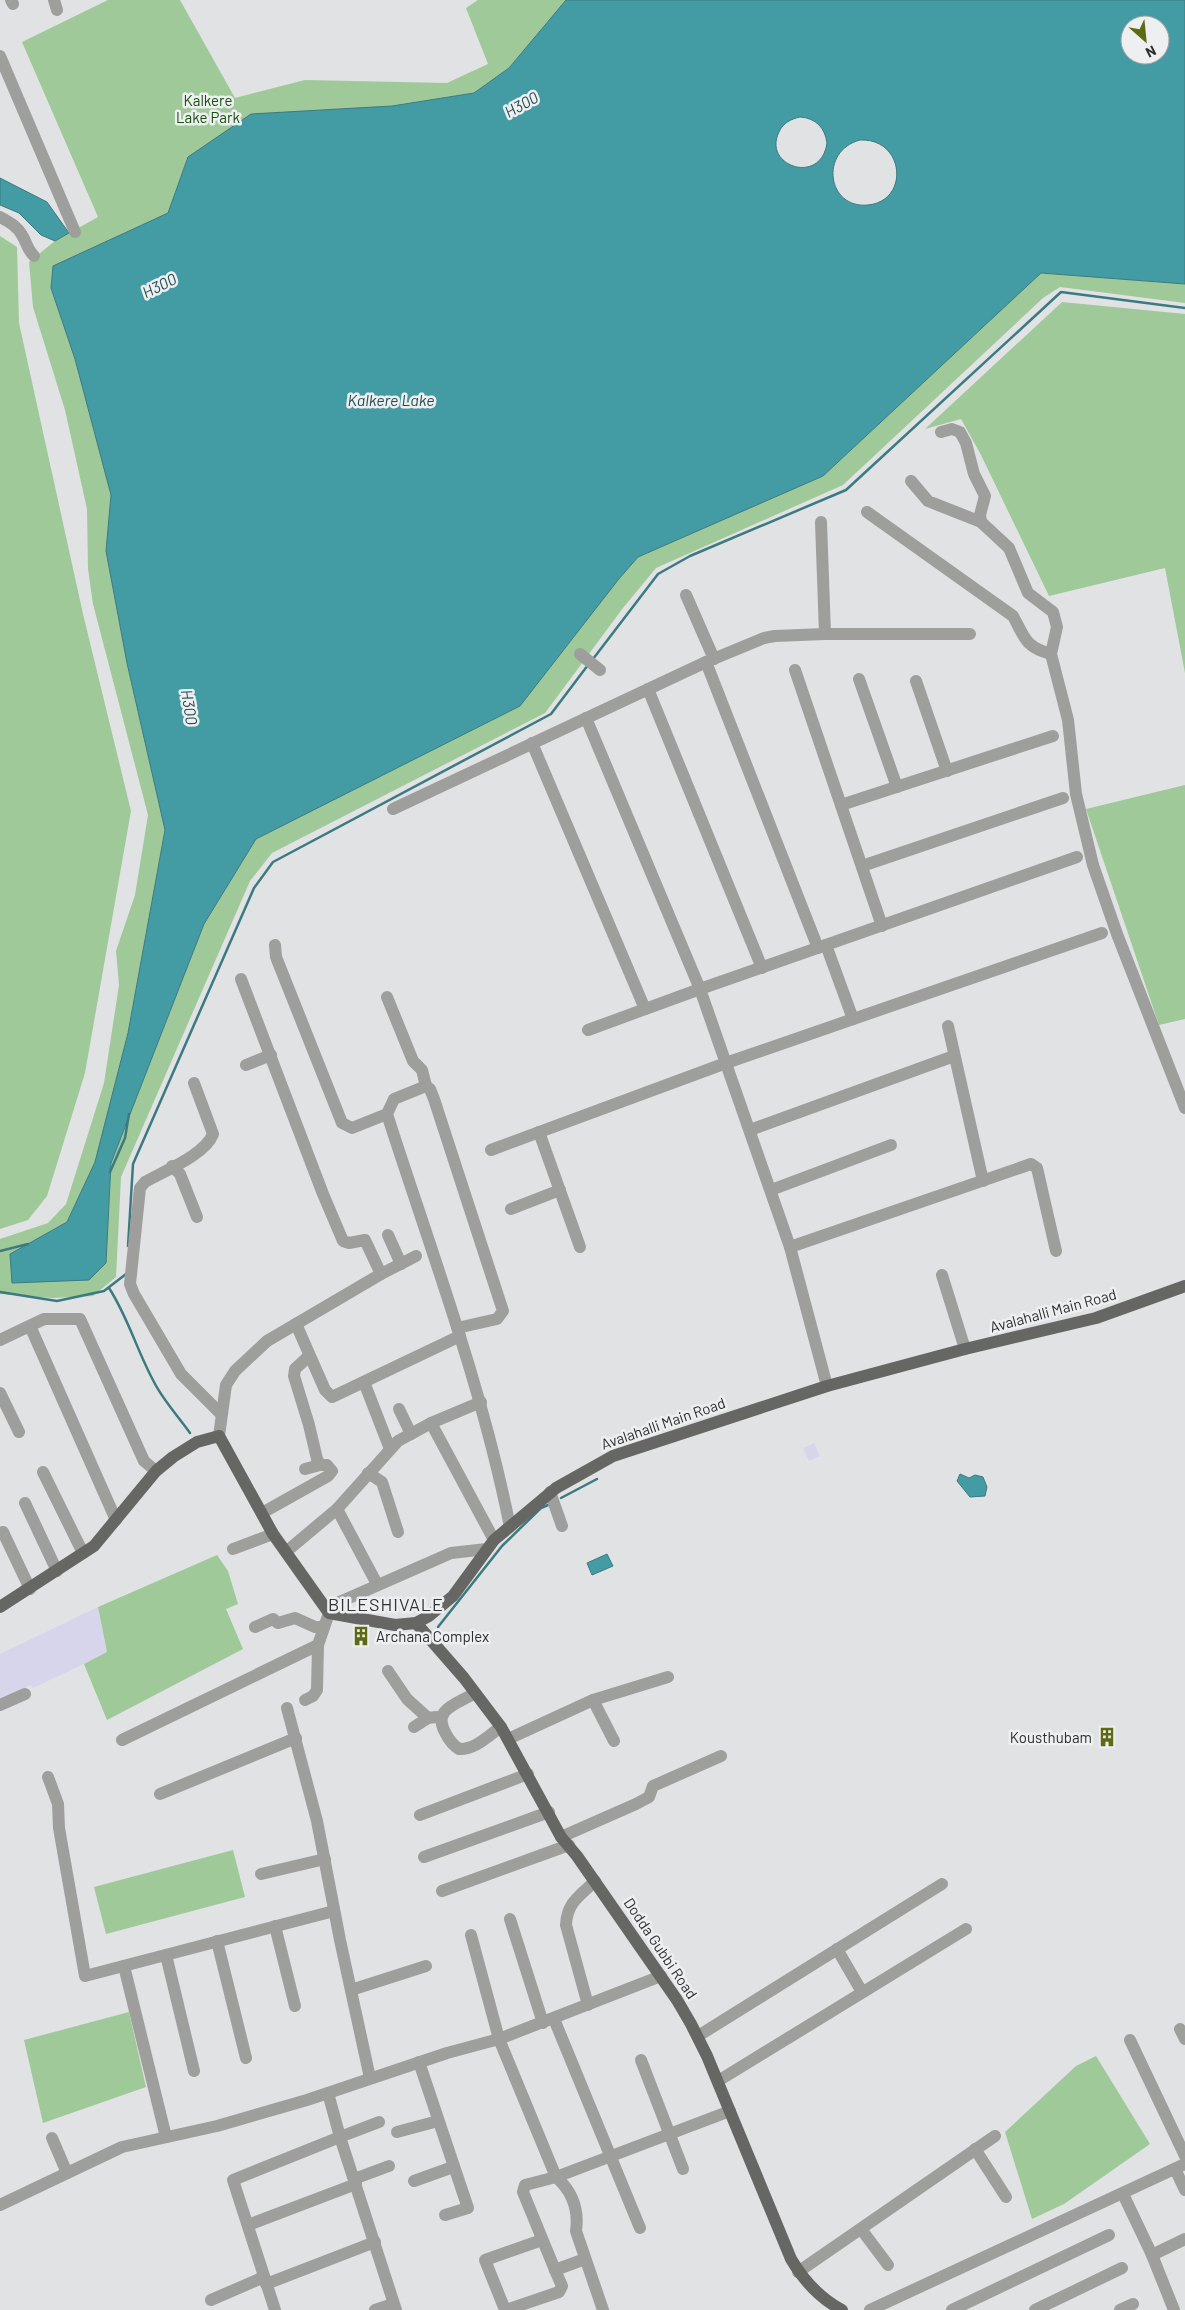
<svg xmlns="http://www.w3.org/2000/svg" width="1185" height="2310" font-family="Barlow,sans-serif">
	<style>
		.industrial { fill: #d7d5eb }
		.green { fill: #9fc999 }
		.water { fill: #439ba4; stroke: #3c7a81; fill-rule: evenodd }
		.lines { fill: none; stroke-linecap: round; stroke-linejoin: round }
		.stream { stroke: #3c7a81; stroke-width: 2.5 }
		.minor { stroke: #9e9e9d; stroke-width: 12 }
		.major { stroke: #666664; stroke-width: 12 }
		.labels { text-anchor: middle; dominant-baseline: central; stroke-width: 5; stroke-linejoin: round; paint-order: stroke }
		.park-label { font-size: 15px; fill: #15510d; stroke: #eeeff1 }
		.street-label { font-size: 15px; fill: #2d2e2f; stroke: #eeeff1 }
		.poi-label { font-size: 15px; fill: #2d2e2f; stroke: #eeeff1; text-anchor: start }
		.water-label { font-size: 16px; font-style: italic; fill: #244c50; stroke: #eeeff1 }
		.quarter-label { font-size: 18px; letter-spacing: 1px; fill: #333436; stroke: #eeeff1 }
	</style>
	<rect width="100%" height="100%" fill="#e1e2e4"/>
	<g class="industrial">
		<polygon points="814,1443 820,1456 809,1461 803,1448"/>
		<polygon points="98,1607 107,1653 33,1688 31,1685 0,1699 0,1654"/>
	</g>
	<g class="green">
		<polygon points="108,0 180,0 235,98 305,80 447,83 488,64 466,8 478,0 566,0 509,68 474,93 392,106 188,157 169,213 53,266 51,288 75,359 111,495 106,551 127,663 165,830 128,1033 96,1162 67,1222 10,1254 12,1283 106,1263 111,1163 204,924 256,839 520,706 618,580 638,557 823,476 1041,273 1185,284 1185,303 1060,287 1043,298 843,485 656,568 623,608 545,713 272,853 250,881 121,1177 116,1277 93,1296 53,1298 0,1294 0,1239 48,1223 66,1204 104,1083 119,985 116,951 135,895 148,815 93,604 88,569 87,509 65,410 33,307 29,262 55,241 98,217 22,42"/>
		<polygon points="0,236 17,247 19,323 83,614 131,811 85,1073 47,1196 28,1220 0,1229"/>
		<polygon points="1062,302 1185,314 1185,673 1165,568 1049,596 980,453 961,419 925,429"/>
		<polygon points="1185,785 1185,1019 1159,1025 1086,809"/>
		<polygon points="217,1555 228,1571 238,1604 226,1609 243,1649 107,1720 84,1664 107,1652 98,1607"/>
		<polygon points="233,1850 245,1897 106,1934 94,1887"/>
		<polygon points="129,2012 146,2087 43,2123 24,2040"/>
		<polygon points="1096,2056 1150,2144 1064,2204 1032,2219 1005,2132 1076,2066"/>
	</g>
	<g class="water">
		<path d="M566,0h619v284l-144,-11 -218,203 -185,81 -20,23 -98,126 -264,133 -52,85 -93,239 -5,100 -17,17 -77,3 -2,-29 57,-32 28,-60 33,-129 37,-203 -38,-167 -21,-112 5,-56 -36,-136 -24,-71 2,-22 115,-53 20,-56 63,-43 141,-8 82,-13 35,-25zM1130,25h30v30h-30zM800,117c16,1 25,11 27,26 -6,43 -65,23 -48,-11 4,-9 12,-13 21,-15zM860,140c45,-2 50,61 8,65 -41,4 -49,-54 -8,-65z"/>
		<polygon points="0,178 47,202 69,233 55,241 41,235 19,213 0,205"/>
		<polygon points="960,1474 969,1478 975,1475 983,1477 987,1487 985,1496 970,1497 957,1481"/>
		<polygon points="607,1554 613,1566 592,1575 587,1563"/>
	</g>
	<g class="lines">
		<g class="stream">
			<polyline points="593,659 658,574 690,556 846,490 1061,292 1185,308"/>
			<polyline points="110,1172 125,1138 129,1114"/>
			<polyline points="128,1246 133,1164 254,888 273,862 551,714 588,665"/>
			<polyline points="0,1251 28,1244"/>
			<path d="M109,1288c19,29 28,63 45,94 9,18 24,34 36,51"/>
			<polyline points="0,1292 57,1301 104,1291 126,1274"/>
			<polyline points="561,1498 597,1479"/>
			<polyline points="438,1627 502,1546 541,1508 548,1505"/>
		</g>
		<g class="minor">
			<polyline points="11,0 13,4"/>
			<polyline points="54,0 57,10"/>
			<polyline points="0,56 75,232"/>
			<path d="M0,217c9,5 17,9 22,18 5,8 5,14 12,21"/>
			<polyline points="941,432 952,429 960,432 966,443 974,474 985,496 980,515 981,522"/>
			<polyline points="911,481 928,501 981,522 1009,548 1028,593 1053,612 1057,627 1051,654 1068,720 1076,794 1093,865 1117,934 1185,1108"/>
			<path d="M867,512l146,104c12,22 12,31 38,38"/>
			<polyline points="821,522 825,634"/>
			<polyline points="686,595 714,659"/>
			<polyline points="580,654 600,670"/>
			<polyline points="706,662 818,948"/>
			<polyline points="795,670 882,926"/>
			<polyline points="859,679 897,787"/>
			<polyline points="916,681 947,771"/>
			<polyline points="648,689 762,968"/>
			<polyline points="586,718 700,989 588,1030"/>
			<polyline points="532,743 645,1009"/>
			<polyline points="841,805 1053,736"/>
			<polyline points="393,809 706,662 764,638 775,636 825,634 970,634"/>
			<polyline points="862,866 1063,798"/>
			<polyline points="275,945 276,957 342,1123 352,1128 387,1114"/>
			<polyline points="826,945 853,1019"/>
			<polyline points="241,979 323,1194 343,1241 349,1243 365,1240 381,1274"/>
			<polyline points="387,997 413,1061 422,1070 426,1086"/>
			<polyline points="948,1026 983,1181"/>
			<polyline points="246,1065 271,1055"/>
			<path d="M194,1083l19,51c-8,21 -49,37 -68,48l-5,6 -10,96 4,10 47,80 40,40"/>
			<polyline points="750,1130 954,1056"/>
			<polyline points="539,1132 580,1247"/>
			<polyline points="491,1150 726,1063 1102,933"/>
			<polyline points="172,1166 180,1174 197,1217"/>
			<polyline points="771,1190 891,1145"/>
			<polyline points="511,1209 560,1190"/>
			<polyline points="388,1235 401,1264"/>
			<polyline points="790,1247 1031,1164 1037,1168 1056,1251"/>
			<polyline points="942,1275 965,1349"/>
			<polyline points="296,1324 325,1390 332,1397 460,1336"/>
			<polyline points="30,1326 116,1520"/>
			<path d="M457,1328l40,-9 6,-8 -69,-212 -4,-10 -4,-3 -32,13 -7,15c44,137 95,272 123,413"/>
			<polyline points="0,1340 44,1319 80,1319 144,1461 156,1471"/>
			<polyline points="364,1382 390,1449"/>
			<polyline points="827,1386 790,1247 700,989 1077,857"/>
			<polyline points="0,1393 19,1432"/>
			<polyline points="399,1409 411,1434"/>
			<polyline points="431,1423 494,1540"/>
			<polyline points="219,1436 226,1385 235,1371 267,1341 381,1274 416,1256"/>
			<polyline points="305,1469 320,1465"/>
			<polyline points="43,1472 83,1553"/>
			<polyline points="368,1473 382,1482 398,1532"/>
			<polyline points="550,1492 562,1526"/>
			<polyline points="25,1503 57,1571"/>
			<polyline points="337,1509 377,1584"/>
			<polyline points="262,1513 328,1476 332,1471 327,1465 320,1465 317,1459 309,1425 294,1376 295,1369 309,1356"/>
			<polyline points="3,1532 30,1589"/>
			<polyline points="233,1549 273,1534"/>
			<polyline points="287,1551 337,1509 398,1441 431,1423 481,1402"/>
			<polyline points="326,1608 451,1553 487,1549"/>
			<polyline points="255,1627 273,1619 278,1623 295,1618 315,1627 324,1627"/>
			<polyline points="388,1671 407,1699 428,1718"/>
			<path d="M475,1693c-18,11 -44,16 -29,41 3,6 7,11 13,15 16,1 29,-13 42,-22"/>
			<polyline points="305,1700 313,1696 317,1690 318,1645"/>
			<polyline points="593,1700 614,1741"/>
			<polyline points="0,1705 25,1694"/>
			<polyline points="287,1708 317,1821 340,1940 370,2078"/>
			<polyline points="414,1727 428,1718 436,1717"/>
			<polyline points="508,1739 593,1700 668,1677"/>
			<polyline points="122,1740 318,1645 329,1613"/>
			<polyline points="48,1777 58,1804 59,1828 85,1976 334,1911"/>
			<polyline points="160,1794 296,1738"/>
			<polyline points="420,1815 528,1774"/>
			<polyline points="561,1837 636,1804 649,1797 653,1786 721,1756"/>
			<polyline points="424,1857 549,1812"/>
			<polyline points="261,1874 325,1859"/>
			<polyline points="442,1891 569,1845"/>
			<polyline points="510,1919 543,2023"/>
			<polyline points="275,1926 295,2006"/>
			<path d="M471,1935l28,104 57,138c16,14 23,32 20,54l27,79"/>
			<polyline points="217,1941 246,2058"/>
			<polyline points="837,1949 862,1992"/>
			<polyline points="166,1955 194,2071"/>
			<polyline points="124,1966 166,2137"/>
			<polyline points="351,1990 426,1966"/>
			<path d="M588,2005l-22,-80c1,-23 14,-29 29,-44"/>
			<polyline points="554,2019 640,2228"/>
			<polyline points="1180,2029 1185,2039"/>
			<polyline points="698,2036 942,1884"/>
			<polyline points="1130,2040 1185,2156"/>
			<polyline points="641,2060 683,2169"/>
			<polyline points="419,2062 468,2208 445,2215"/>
			<polyline points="718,2081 966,1929"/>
			<polyline points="379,2122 340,2137 396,2310"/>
			<polyline points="397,2132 438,2121"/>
			<polyline points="52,2138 67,2173"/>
			<polyline points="975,2149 1006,2197"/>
			<polyline points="1175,2169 1185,2190"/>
			<polyline points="354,2179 389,2166"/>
			<polyline points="414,2181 453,2167"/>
			<polyline points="1123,2194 1152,2255 1174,2310"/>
			<polyline points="0,2205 122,2147 217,2126 307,2100 447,2053 499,2039 661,1976"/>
			<polyline points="248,2225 356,2184"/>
			<polyline points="861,2229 888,2265"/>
			<polyline points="1152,2255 1185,2239"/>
			<polyline points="555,2270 523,2192 525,2185 556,2177 730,2111"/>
			<polyline points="798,2272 995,2136"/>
			<polyline points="266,2284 375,2242"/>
			<polyline points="211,2300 264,2277"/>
			<polyline points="275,2310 233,2180 340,2137 328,2093"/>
			<polyline points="375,2310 393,2304"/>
			<polyline points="505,2310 485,2260 542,2240"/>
			<polyline points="506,2310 559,2292 562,2286 555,2270 585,2259"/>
			<polyline points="870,2310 1185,2164"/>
			<polyline points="952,2310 1109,2235"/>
			<polyline points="1035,2310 1122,2268"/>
			<polyline points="1120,2310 1133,2304"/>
		</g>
		<g class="major">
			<polyline points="0,1607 94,1546 156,1471 173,1457 197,1442 219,1436 273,1534 329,1613 395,1625 416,1623 429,1616 453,1596 494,1540 556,1488 613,1456 827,1386 965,1349 1096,1318 1185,1286"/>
			<path d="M416,1623l48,55 37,49 60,110 16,19 100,144 14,24 16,32 84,203c13,22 28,39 51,51"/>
		</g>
	</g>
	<defs>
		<symbol id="building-bare" viewBox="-9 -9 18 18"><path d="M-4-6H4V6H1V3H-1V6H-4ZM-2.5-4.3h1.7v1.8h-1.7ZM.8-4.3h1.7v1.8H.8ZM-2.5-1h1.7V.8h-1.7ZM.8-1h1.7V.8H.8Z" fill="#5f6b13" stroke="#eeeff1" stroke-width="2.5" paint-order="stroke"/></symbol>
	</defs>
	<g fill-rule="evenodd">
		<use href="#building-bare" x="347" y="1622" width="28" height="28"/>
		<use href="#building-bare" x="1093" y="1723" width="28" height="28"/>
	</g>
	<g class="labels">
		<g class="park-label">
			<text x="208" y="100">Kalkere<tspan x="208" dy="17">Lake Park</tspan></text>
		</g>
		<g class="street-label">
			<text transform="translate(1053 1310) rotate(-15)">Avalahalli Main Road</text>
			<text transform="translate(663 1423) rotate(-19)">Avalahalli Main Road</text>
			<text transform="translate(661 1948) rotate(56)">Dodda Gubbi Road</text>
		</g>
		<g class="poi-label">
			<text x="376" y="1636">Archana Complex</text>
			<text x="1092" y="1737" text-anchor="end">Kousthubam</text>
		</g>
		<g class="water-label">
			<text transform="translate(521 104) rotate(-29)">H300</text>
			<text transform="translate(159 285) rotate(-26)">H300</text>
			<text x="391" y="399">Kalkere Lake</text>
			<text transform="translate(190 707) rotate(81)">H300</text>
		</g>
		<g class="quarter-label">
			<text x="386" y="1604">BILESHIVALE</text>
		</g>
	</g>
	<g transform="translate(1145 40) rotate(153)"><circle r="24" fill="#eeeff1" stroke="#a1a2a3"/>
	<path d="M0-4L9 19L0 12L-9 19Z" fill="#5f6b13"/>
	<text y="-8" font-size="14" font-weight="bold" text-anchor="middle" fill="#2d2e2f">N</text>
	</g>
</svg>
